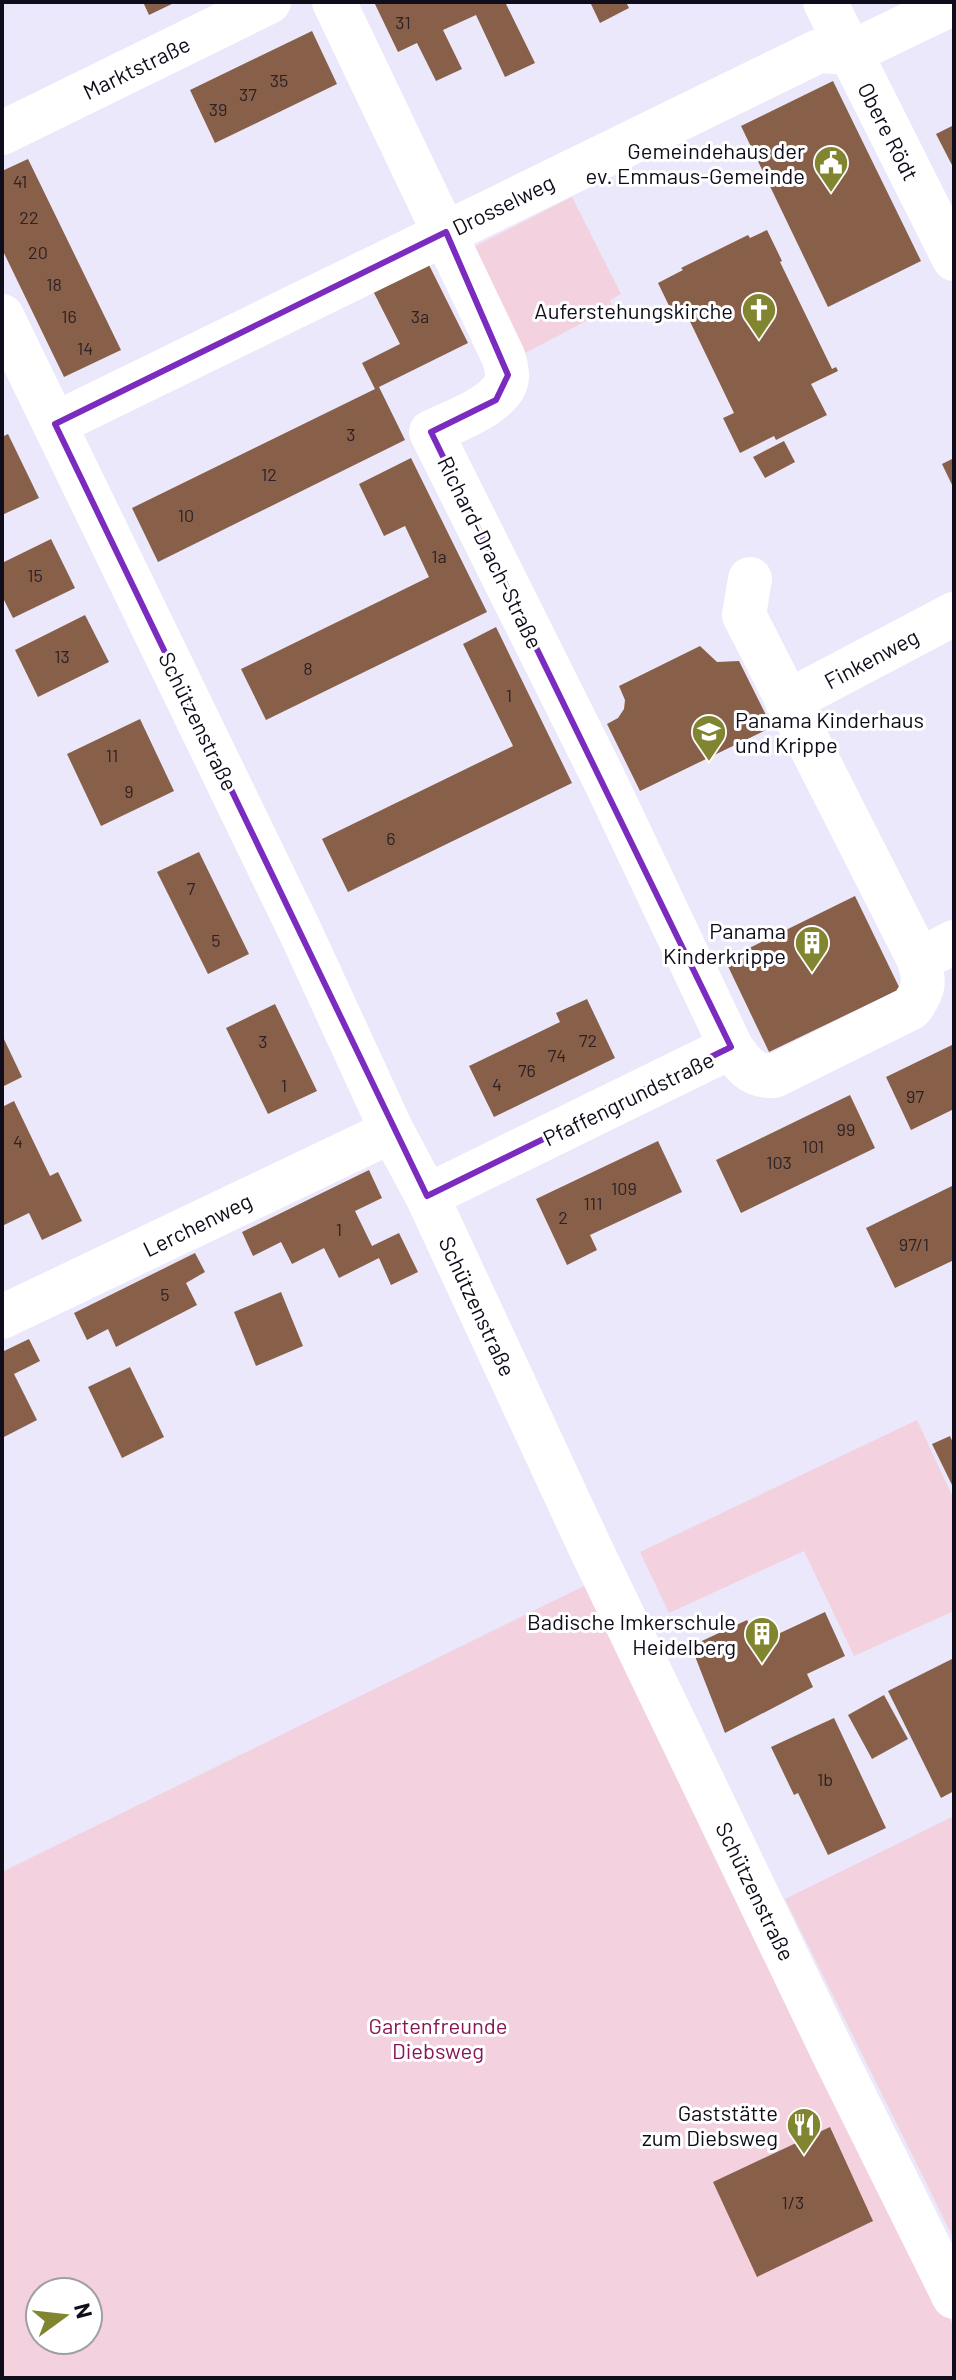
<svg xmlns="http://www.w3.org/2000/svg" width="956" height="2380" font-family="Barlow,sans-serif">
	<style>
		.green { fill: #f4d1df; fill-rule: evenodd }
		.building { fill: #886049 }
		.lines { fill: none; stroke-linecap: round; stroke-linejoin: round }
		.minor { stroke: #fff; stroke-width: 44 }
		.marked { fill: none; stroke: #7b2cbf; stroke-width: 6; stroke-linejoin: round }
		.labels { text-anchor: middle; dominant-baseline: central; stroke-width: 6; stroke-linejoin: round; paint-order: stroke }
		.number-label { font-size: 18px; fill: #2d2126 }
		.street-label { font-size: 22px; fill: #0f0c1b; stroke: #fff }
		.poi-label { font-size: 22px; fill: #0f0c1b; stroke: #fff; text-anchor: end }
		.park-label { font-size: 22px; fill: #871757; stroke: #fff }
	</style>
	<rect width="100%" height="100%" fill="#eae8fa"/>
	<g class="green">
		<polygon points="572,197 621,294 610,300 613,307 525,353 472,248"/>
		<polygon points="917,1420 954,1500 954,1611 854,1656 804,1551 669,1613 640,1552"/>
		<path d="M590,1583l364,745v50h-952v-506zM40,2292h48v48h-48z"/>
		<polygon points="954,1816 954,2239 785,1899"/>
	</g>
	<g class="building">
		<polygon points="143,2 176,2 149,15"/>
		<polygon points="374,2 505,2 535,63 505,77 476,15 443,30 462,69 436,81 417,43 398,52"/>
		<polygon points="590,2 626,2 629,8 600,23"/>
		<polygon points="312,31 337,84 215,143 190,90"/>
		<polygon points="833,81 921,261 828,307 741,126"/>
		<polygon points="954,125 954,169 936,134"/>
		<polygon points="28,159 121,350 64,377 2,249 2,171"/>
		<polygon points="767,230 782,261 780,262 832,369 836,367 838,371 811,384 827,415 776,440 774,436 740,453 723,418 734,413 684,309 673,314 658,283 683,270 681,268 748,235 750,238"/>
		<polygon points="427,261 468,343 379,387 405,440 158,562 132,508 375,389 362,363 400,344 372,289"/>
		<polygon points="8,434 39,498 2,515 2,437"/>
		<polygon points="784,441 795,462 765,478 753,457"/>
		<polygon points="411,458 487,612 266,720 241,669 429,577 405,526 384,536 359,484"/>
		<polygon points="954,458 954,489 942,464"/>
		<polygon points="51,539 75,588 13,618 2,596 2,563"/>
		<polygon points="85,615 109,662 38,697 15,650"/>
		<polygon points="496,627 572,783 348,892 322,839 513,746 463,644"/>
		<polygon points="700,646 717,662 739,661 772,727 640,791 607,724 618,718 624,709 625,700 619,686"/>
		<polygon points="140,719 174,791 101,826 67,754"/>
		<polygon points="199,852 249,954 208,974 157,872"/>
		<polygon points="855,896 900,989 769,1052 725,960"/>
		<polygon points="587,999 615,1058 494,1117 469,1066 560,1022 556,1013"/>
		<polygon points="275,1004 317,1091 268,1114 226,1028"/>
		<polygon points="2,1035 22,1077 2,1087"/>
		<polygon points="954,1044 954,1109 911,1130 886,1077"/>
		<polygon points="850,1095 875,1148 741,1213 716,1160"/>
		<polygon points="14,1101 50,1176 58,1172 82,1221 42,1240 29,1213 2,1226 2,1107"/>
		<polygon points="658,1141 682,1192 590,1235 597,1250 567,1265 536,1199"/>
		<polygon points="369,1170 382,1198 355,1211 372,1246 399,1233 418,1272 391,1285 379,1258 339,1278 324,1248 292,1264 281,1242 253,1256 242,1232"/>
		<polygon points="954,1185 954,1260 895,1288 866,1228"/>
		<polygon points="195,1253 205,1272 186,1283 197,1305 116,1347 108,1329 87,1340 74,1313"/>
		<polygon points="281,1292 303,1346 256,1366 234,1312"/>
		<polygon points="29,1339 40,1361 14,1374 37,1420 2,1438 2,1352"/>
		<polygon points="130,1367 164,1437 122,1458 88,1387"/>
		<polygon points="950,1436 954,1445 954,1489 932,1444"/>
		<polygon points="825,1612 845,1656 807,1674 813,1687 725,1733 691,1646 747,1620 759,1643"/>
		<polygon points="954,1658 954,1791 941,1798 888,1691"/>
		<polygon points="884,1695 908,1739 872,1759 848,1715"/>
		<polygon points="834,1718 886,1828 828,1855 798,1793 794,1795 771,1747"/>
		<polygon points="830,2127 873,2221 757,2277 713,2182"/>
	</g>
	<g class="lines">
		<g class="minor">
			<path d="M334,2l169,354c2,6 4,13 4,19 1,28 -54,46 -76,57l174,349 126,266"/>
			<polyline points="825,2 954,259"/>
			<polyline points="2,133 269,2"/>
			<polyline points="2,316 300,931 392,1131 427,1196 588,1543 836,2059 954,2297"/>
			<polyline points="55,424 819,51 850,53 954,3"/>
			<polyline points="750,579 744,615 919,960"/>
			<polyline points="787,702 954,614"/>
			<path d="M427,1196l304,-149c12,18 21,30 43,29l137,-68c14,-19 14,-26 8,-48l35,-18"/>
			<polyline points="2,1317 392,1131"/>
		</g>
	</g>
	<path class="marked" d="M446,232l62,143 -12,25 -65,32 300,615 -304,149 -372,-772z"/>
	<defs>
		<symbol id="civic-pin" viewBox="-11 -11 22 30"><path d="M0 17L-7.5 6A9.5 9.5 0 1 1 7.5 6Z" fill="#828530" stroke="#fff"/><path d="M-.6-6.5H3V-4.5H.6V-3L4-1V1h2V6H-6V1h2V-1L-.6-3ZM-1.2 2.5V6h2.4V2.5Z" fill="#fff"/></symbol>
		<symbol id="church-pin" viewBox="-11 -11 22 30"><path d="M0 17L-7.5 6A9.5 9.5 0 1 1 7.5 6Z" fill="#828530" stroke="#fff"/><path d="M-1.2-6h2.4v3.5h3.3v2.4h-3.3V6h-2.4V-.1h-3.3v-2.4h3.3Z" fill="#fff"/></symbol>
		<symbol id="school-pin" viewBox="-11 -11 22 30"><path d="M0 17L-7.5 6A9.5 9.5 0 1 1 7.5 6Z" fill="#828530" stroke="#fff"/><path d="M0-5L7-2L0 1L-7-2ZM-4 1L0 2.5L4 1V4Q0 6-4 4Z" fill="#fff"/></symbol>
		<symbol id="building-pin" viewBox="-11 -11 22 30"><path d="M0 17L-7.5 6A9.5 9.5 0 1 1 7.5 6Z" fill="#828530" stroke="#fff"/><path d="M-4-6H4V6H1V3H-1V6H-4ZM-2.5-4.3h1.7v1.8h-1.7ZM.8-4.3h1.7v1.8H.8ZM-2.5-1h1.7V.8h-1.7ZM.8-1h1.7V.8H.8Z" fill="#fff"/></symbol>
		<symbol id="restaurant-pin" viewBox="-11 -11 22 30"><path d="M0 17L-7.5 6A9.5 9.5 0 1 1 7.5 6Z" fill="#828530" stroke="#fff"/><path d="M-5-6h1v4h1v-4h1v4h1v-4h1v5L-1.5 .5V6h-2V.5L-5-1ZM5-6V6H3V1.5H1.5Q1.5-4 5-6Z" fill="#fff"/></symbol>
	</defs>
	<g fill-rule="evenodd">
		<use href="#civic-pin" x="811" y="143" width="40" height="54"/>
		<use href="#church-pin" x="739" y="290" width="40" height="54"/>
		<use href="#school-pin" x="689" y="712" width="40" height="54"/>
		<use href="#building-pin" x="792" y="923" width="40" height="54"/>
		<use href="#building-pin" x="742" y="1614" width="40" height="54"/>
		<use href="#restaurant-pin" x="784" y="2105" width="40" height="54"/>
	</g>
	<g class="labels">
		<g class="number-label">
			<text x="403" y="22">31</text>
			<text x="279" y="80">35</text>
			<text x="248" y="94">37</text>
			<text x="218" y="109">39</text>
			<text x="20" y="181">41</text>
			<text x="29" y="217">22</text>
			<text x="38" y="252">20</text>
			<text x="54" y="284">18</text>
			<text x="69" y="316">16</text>
			<text x="420" y="316">3a</text>
			<text x="85" y="348">14</text>
			<text x="351" y="434">3</text>
			<text x="269" y="474">12</text>
			<text x="186" y="515">10</text>
			<text x="439" y="556">1a</text>
			<text x="35" y="575">15</text>
			<text x="62" y="656">13</text>
			<text x="308" y="668">8</text>
			<text x="509" y="695">1</text>
			<text x="112" y="755">11</text>
			<text x="129" y="791">9</text>
			<text x="391" y="838">6</text>
			<text x="191" y="888">7</text>
			<text x="216" y="940">5</text>
			<text x="588" y="1040">72</text>
			<text x="263" y="1041">3</text>
			<text x="557" y="1055">74</text>
			<text x="527" y="1070">76</text>
			<text x="497" y="1084">4</text>
			<text x="284" y="1085">1</text>
			<text x="915" y="1096">97</text>
			<text x="846" y="1129">99</text>
			<text x="18" y="1141">4</text>
			<text x="813" y="1146">101</text>
			<text x="779" y="1162">103</text>
			<text x="624" y="1188">109</text>
			<text x="593" y="1203">111</text>
			<text x="563" y="1217">2</text>
			<text x="339" y="1229">1</text>
			<text x="914" y="1244">97/1</text>
			<text x="165" y="1294">5</text>
			<text x="825" y="1779">1b</text>
			<text x="793" y="2202">1/3</text>
		</g>
		<g class="street-label">
			<text transform="translate(136 67) rotate(-26)">Marktstraße</text>
			<text transform="translate(889 131) rotate(63)">Obere Rödt</text>
			<text transform="translate(503 204) rotate(-26)">Drosselweg</text>
			<text transform="translate(491 552) rotate(64)">Richard-Drach-Straße</text>
			<text transform="translate(871 658) rotate(-28)">Finkenweg</text>
			<text transform="translate(199 721) rotate(64)">Schützenstraße</text>
			<text transform="translate(628 1098) rotate(-26)">Pfaffengrundstraße</text>
			<text transform="translate(197 1224) rotate(-26)">Lerchenweg</text>
			<text transform="translate(478 1306) rotate(65)">Schützenstraße</text>
			<text transform="translate(756 1891) rotate(64)">Schützenstraße</text>
		</g>
		<g class="poi-label">
			<text x="805" y="150">Gemeindehaus der<tspan x="805" dy="25">ev. Emmaus-Gemeinde</tspan></text>
			<text x="733" y="310">Auferstehungskirche</text>
			<text x="735" y="719" text-anchor="start">Panama Kinderhaus<tspan x="735" dy="25">und Krippe</tspan></text>
			<text x="786" y="930">Panama<tspan x="786" dy="25">Kinderkrippe</tspan></text>
			<text x="736" y="1621">Badische Imkerschule<tspan x="736" dy="25">Heidelberg</tspan></text>
			<text x="778" y="2112">Gaststätte<tspan x="778" dy="25">zum Diebsweg</tspan></text>
		</g>
		<g class="park-label">
			<text x="438" y="2025">Gartenfreunde<tspan x="438" dy="25">Diebsweg</tspan></text>
		</g>
	</g>
	<rect width="956" height="2380" fill="none" stroke="#0f0c1b" stroke-width="8"/>
	<g transform="translate(64 2316) rotate(75)"><circle r="38" fill="#ffffff" stroke="#9f9ea4" stroke-width="2"/>
	<path d="M0-6L14 30L0 20L-14 30Z" fill="#828530"/>
	<text y="-12" font-size="22" font-weight="bold" text-anchor="middle" fill="#0f0c1b">N</text>
	</g>
</svg>
